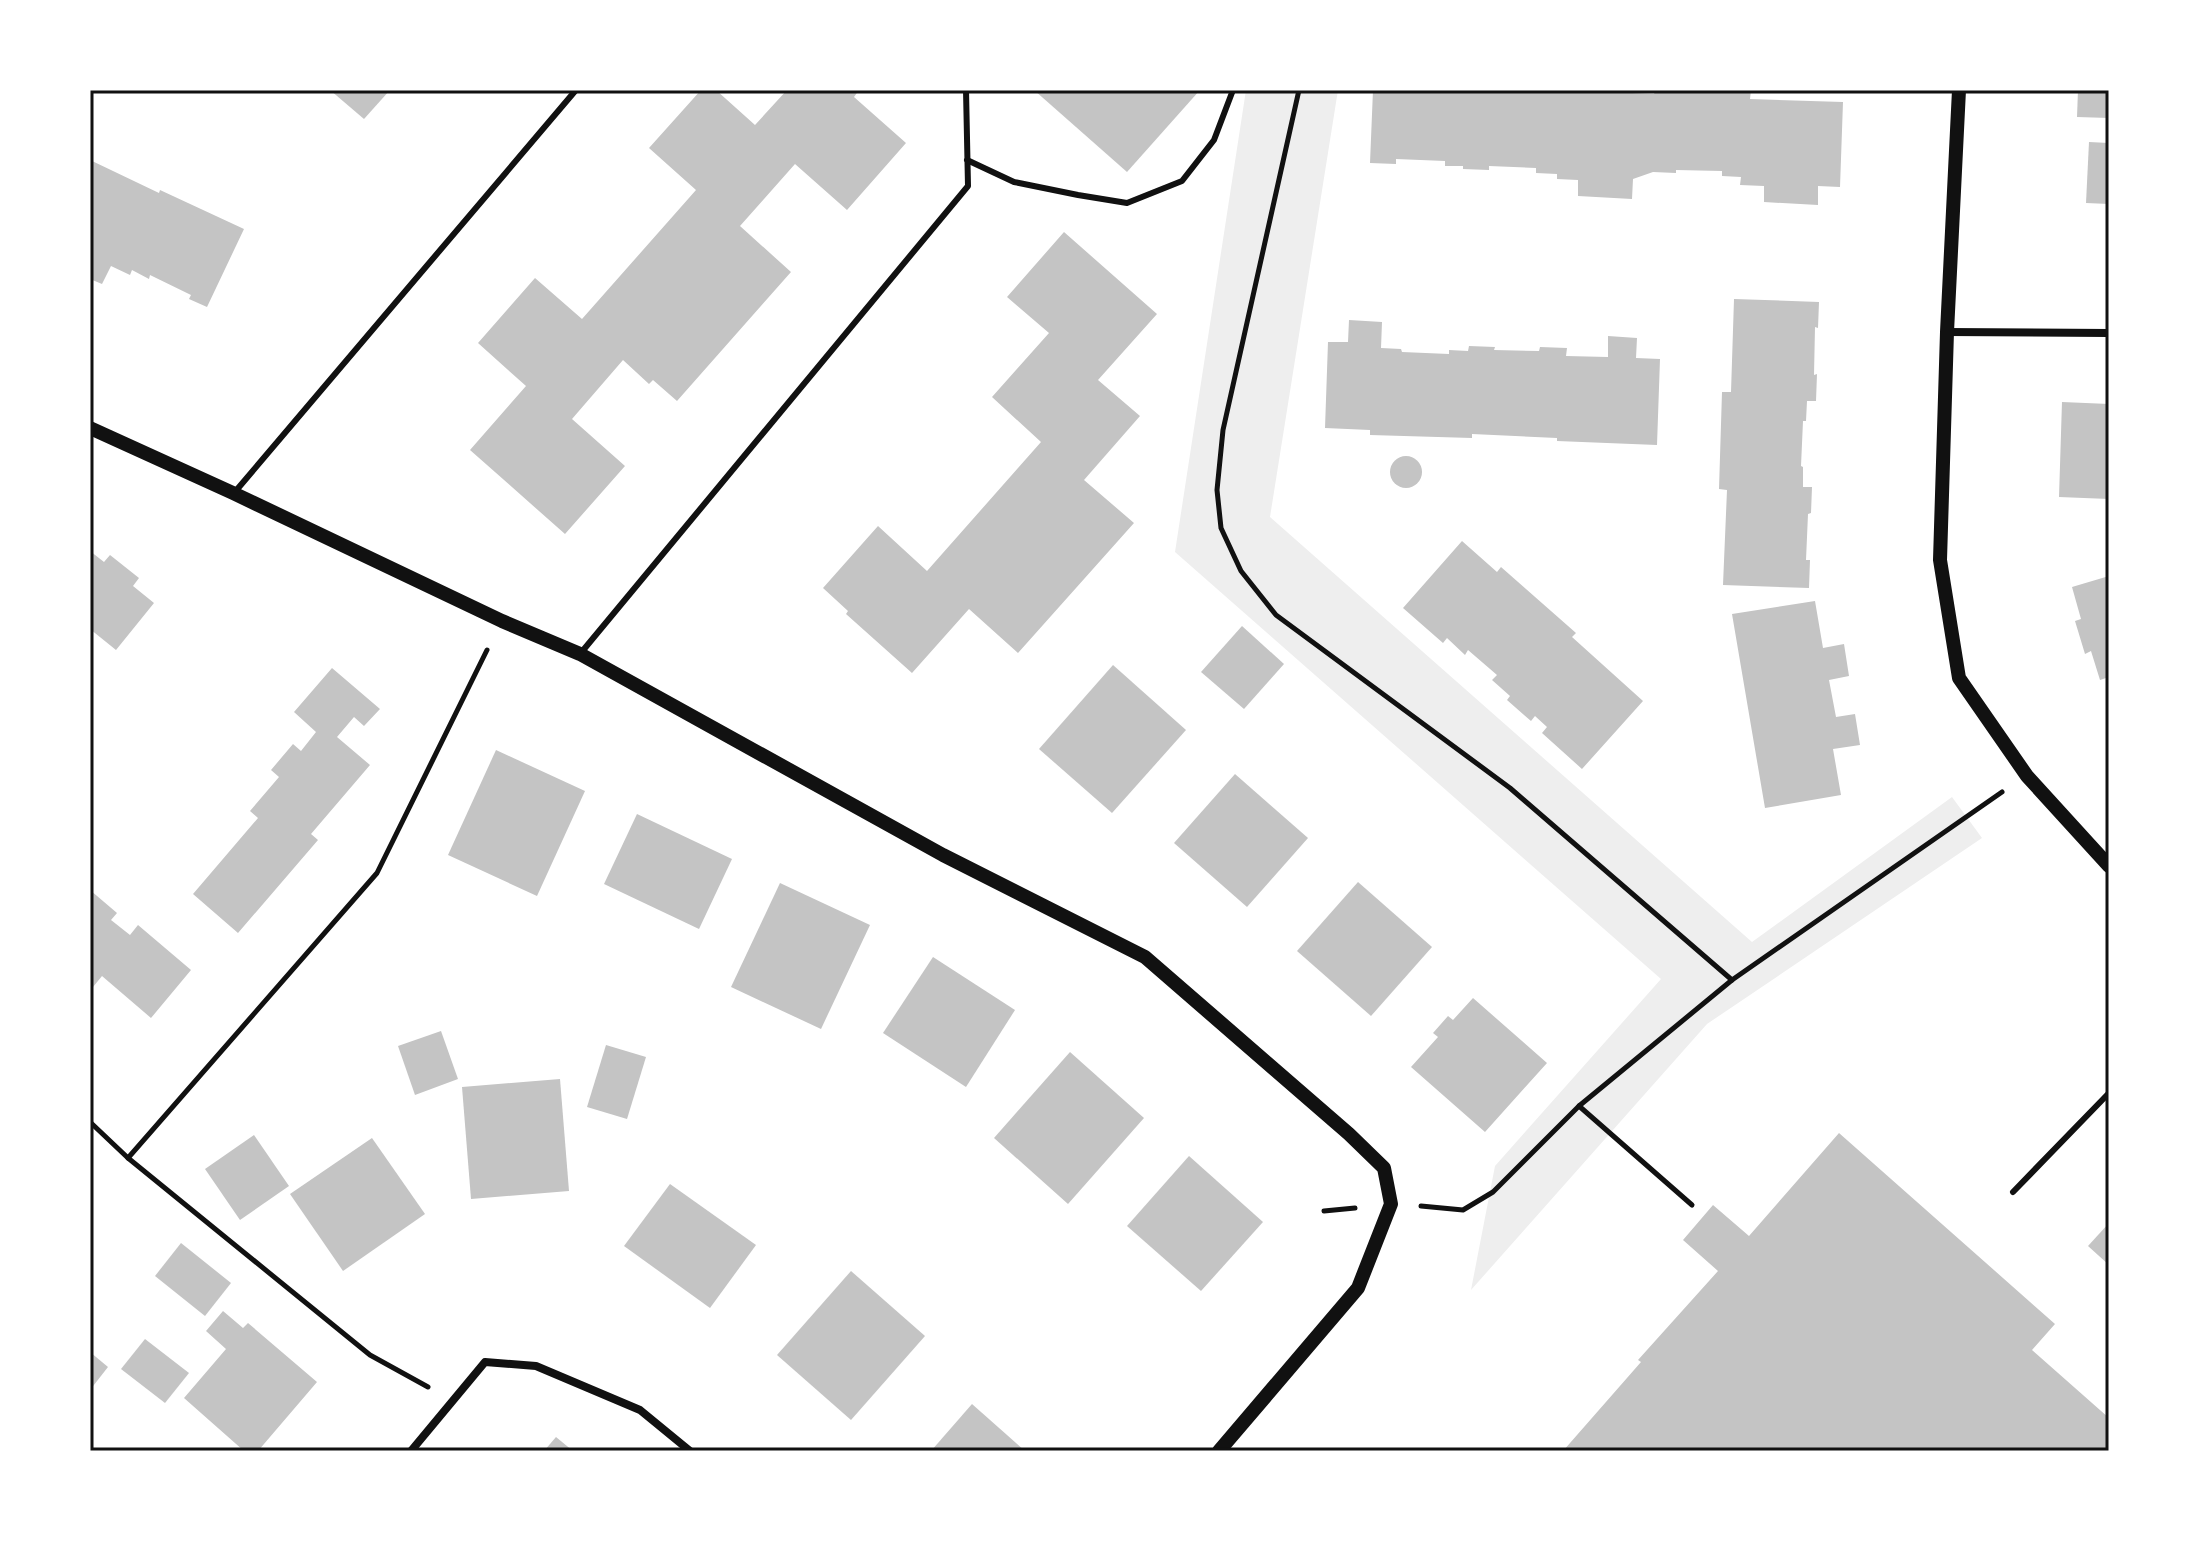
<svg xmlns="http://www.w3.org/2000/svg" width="2199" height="1541" font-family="'Sofia Sans Condensed',sans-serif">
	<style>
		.green { fill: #eee }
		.building { fill: #c4c4c4 }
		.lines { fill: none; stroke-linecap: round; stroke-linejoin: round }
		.path { stroke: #111; stroke-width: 5 }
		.service { stroke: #111; stroke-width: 6 }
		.minor { stroke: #111; stroke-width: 8 }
		.tertiary { stroke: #111; stroke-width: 14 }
		.neatline { fill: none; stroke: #111; stroke-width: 3 }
	</style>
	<rect width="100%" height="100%" fill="#fff"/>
	<polygon class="green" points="1246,90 1338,90 1270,517 1752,942 1952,797 1982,838 1707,1024 1471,1290 1495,1166 1661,979 1175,552"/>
	<g class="building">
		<polygon points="330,90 390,90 364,119"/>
		<polygon points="701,90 716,90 755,125 787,90 859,90 854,97 906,143 847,210 795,164 740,226 791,272 677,401 653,380 649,384 623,360 572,419 625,466 565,534 470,450 526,386 478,343 535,278 582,319 696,190 649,148"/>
		<polygon points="1034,90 1200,90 1127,172"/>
		<polygon points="1373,90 1565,90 1654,94 1656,90 1751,90 1750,99 1843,102 1840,187 1818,186 1818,205 1764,202 1764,186 1740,185 1741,177 1722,176 1722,171 1676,170 1676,173 1653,172 1633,179 1632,199 1578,196 1578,180 1557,179 1557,174 1536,173 1536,168 1489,166 1489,170 1463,169 1463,166 1445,166 1445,161 1396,159 1396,164 1370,163"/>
		<polygon points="2078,90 2109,90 2109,118 2077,117"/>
		<polygon points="2089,142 2109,143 2109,204 2086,203"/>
		<polygon points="90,160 159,193 160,190 244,229 207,307 189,299 191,295 150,275 149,279 132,270 130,275 111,266 102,284 90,279"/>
		<polygon points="1064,232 1157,314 1098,380 1140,416 1084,480 1134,523 1018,653 969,609 912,673 846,614 848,611 823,588 878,526 927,571 1041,442 992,397 1049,333 1007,297"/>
		<polygon points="1734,299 1819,302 1818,328 1815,327 1814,375 1817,374 1816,401 1807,401 1806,421 1803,421 1801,466 1803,467 1803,487 1812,487 1811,513 1808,514 1806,560 1810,560 1809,588 1723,585 1727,490 1719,489 1722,392 1731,392"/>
		<polygon points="1349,320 1382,322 1381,348 1401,349 1402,352 1449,354 1449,350 1468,351 1469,346 1495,347 1494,350 1539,351 1540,347 1567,348 1566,356 1608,357 1608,336 1637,338 1636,358 1660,359 1657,445 1557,441 1557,438 1472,434 1472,438 1370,435 1370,430 1325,428 1328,342 1348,342"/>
		<polygon points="2062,402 2109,404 2109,499 2059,497"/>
		<circle cx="1406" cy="472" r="16"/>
		<polygon points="1462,541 1497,572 1501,567 1576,633 1572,637 1643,701 1582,769 1542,733 1547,727 1535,716 1531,721 1507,700 1510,696 1492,680 1497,675 1468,650 1465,655 1447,638 1443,643 1403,608"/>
		<polygon points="90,551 104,562 110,555 139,578 133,586 154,603 116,650 90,629"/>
		<polygon points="2109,576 2109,677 2100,680 2091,651 2085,654 2075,621 2081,619 2072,587"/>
		<polygon points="1815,601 1823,648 1844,644 1849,676 1829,680 1836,717 1855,714 1860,745 1833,749 1841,795 1765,808 1732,614"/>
		<polygon points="1242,626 1284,664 1244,709 1201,672"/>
		<polygon points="1113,665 1186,730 1112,813 1039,749"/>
		<polygon points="332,668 380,709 364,726 354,717 337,737 370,765 311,834 318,840 238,933 193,894 258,818 250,811 279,777 271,770 293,744 301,751 316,732 294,712"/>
		<polygon points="496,750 585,791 537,896 448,855"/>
		<polygon points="1235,774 1308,838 1247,907 1174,843"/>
		<polygon points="637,814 732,859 699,929 604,884"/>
		<polygon points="1358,882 1432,947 1371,1016 1297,951"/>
		<polygon points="780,883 870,925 821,1029 731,987"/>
		<polygon points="90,890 117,913 111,920 130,935 138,925 191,970 151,1018 102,976 93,987 90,984"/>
		<polygon points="933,957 1015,1010 966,1087 883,1033"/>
		<polygon points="1473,998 1547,1063 1485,1132 1411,1067 1438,1037 1433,1033 1448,1016 1453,1020"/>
		<polygon points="441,1031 458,1079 415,1095 398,1046"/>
		<polygon points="606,1045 646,1057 627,1119 587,1107"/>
		<polygon points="1070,1052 1144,1118 1068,1204 994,1138"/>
		<polygon points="560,1079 569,1191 471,1199 462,1087"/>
		<polygon points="1839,1133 2055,1324 2032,1350 2109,1418 2109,1451 1563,1451 1641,1362 1638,1360 1718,1271 1683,1240 1713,1205 1749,1236"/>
		<polygon points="254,1135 289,1186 240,1220 205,1169"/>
		<polygon points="372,1138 425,1214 343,1271 290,1194"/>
		<polygon points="1189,1156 1263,1222 1201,1291 1127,1226"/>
		<polygon points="670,1184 756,1245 710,1308 624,1246"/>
		<polygon points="2109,1223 2109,1265 2088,1246"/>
		<polygon points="181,1243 231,1283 205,1316 155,1276"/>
		<polygon points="851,1271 925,1336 851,1420 777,1355"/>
		<polygon points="223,1311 243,1328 248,1323 317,1382 258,1451 244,1451 184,1398 226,1349 206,1331"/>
		<polygon points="145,1339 189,1373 165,1403 121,1369"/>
		<polygon points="90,1352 108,1367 90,1390"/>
		<polygon points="972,1404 1025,1451 931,1451"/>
		<polygon points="556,1437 573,1451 544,1451"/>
	</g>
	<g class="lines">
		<g class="path">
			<polyline points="1299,90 1223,430 1217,490 1221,528 1241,571 1276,615 1510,788 1732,980"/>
			<polyline points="1579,1106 1692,1205"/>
			<polyline points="90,1122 128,1158 370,1355 428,1387"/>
			<polyline points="128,1158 377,873 487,650"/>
			<polyline points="1421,1206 1463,1210 1493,1192 1579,1106 1732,980 2002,792"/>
			<polyline points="1324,1211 1355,1208"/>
		</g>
		<g class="service">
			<polyline points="967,160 1014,182 1078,195 1127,203 1182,181 1214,140 1233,90"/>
			<polyline points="234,493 576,90"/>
			<polyline points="580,654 968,186 966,90"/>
			<polyline points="2013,1192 2109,1093"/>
		</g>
		<g class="minor">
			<polyline points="1947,332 2109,333"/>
			<polyline points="411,1451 485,1362 536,1366 640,1410 690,1451"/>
		</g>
		<g class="tertiary">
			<polyline points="1959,90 1947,332 1940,560 1959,678 2027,776 2109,866"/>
			<polyline points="90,428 233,493 502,621 580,654 943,855 1145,957 1349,1134 1384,1168 1391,1204 1358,1288 1219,1451"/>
		</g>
	</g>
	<rect width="2199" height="1541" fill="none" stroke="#ffffff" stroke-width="184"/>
	<rect x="92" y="92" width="2015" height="1357" class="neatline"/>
</svg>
